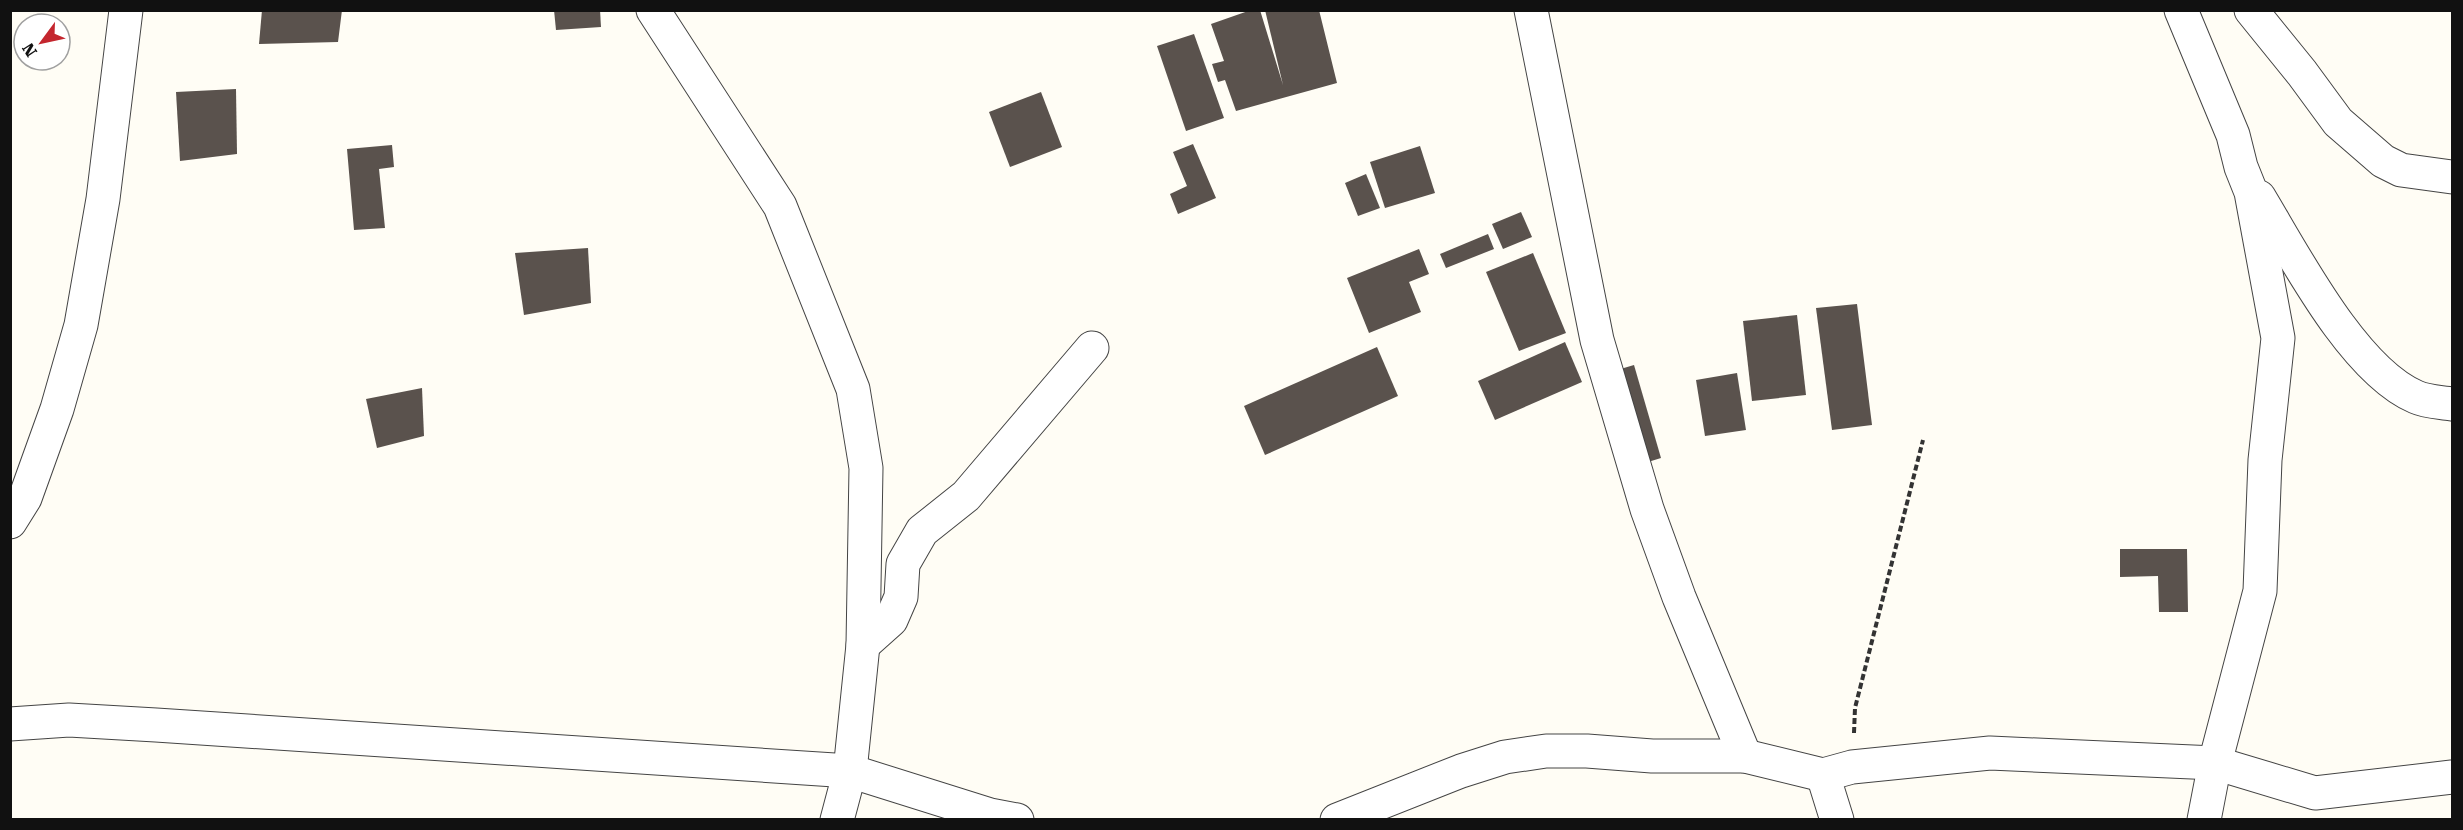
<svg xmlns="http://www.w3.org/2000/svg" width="2463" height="830" font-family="'Roboto Serif',serif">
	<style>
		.building { fill: #5a524d }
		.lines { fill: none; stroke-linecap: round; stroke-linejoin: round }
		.minor-casing { stroke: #444; stroke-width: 35 }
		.path { stroke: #333; stroke-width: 4; stroke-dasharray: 6 3; stroke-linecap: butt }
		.minor { stroke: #fff; stroke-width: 33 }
	</style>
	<rect width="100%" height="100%" fill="#fffdf5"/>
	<g class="building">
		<polygon points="262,10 342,10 338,42 259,44"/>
		<polygon points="554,10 600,10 601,27 556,30"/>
		<polygon points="1251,10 1260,10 1283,85 1265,10 1319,10 1337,83 1236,111 1225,80 1218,82 1212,64 1224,61 1211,24"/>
		<polygon points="1194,34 1224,118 1186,131 1157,46"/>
		<polygon points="236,89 237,154 180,161 176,92"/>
		<polygon points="1041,92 1062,147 1010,167 989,112"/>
		<polygon points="1193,144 1216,198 1178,214 1170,194 1187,186 1173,152"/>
		<polygon points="392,145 394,167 379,169 385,228 354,230 347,149"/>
		<polygon points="1420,146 1435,193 1385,208 1370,162"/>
		<polygon points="1366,174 1380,208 1358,216 1345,183"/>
		<polygon points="1521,212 1532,237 1503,249 1492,224"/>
		<polygon points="1488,234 1494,249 1446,268 1440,254"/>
		<polygon points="588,248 591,303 524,315 515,253"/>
		<polygon points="1419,249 1429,274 1409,282 1421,312 1369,333 1347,278"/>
		<polygon points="1533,253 1566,333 1519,351 1486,272"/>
		<polygon points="1857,304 1872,425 1832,430 1816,308"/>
		<polygon points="1797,315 1806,395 1752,401 1743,321"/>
		<polygon points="1565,342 1582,382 1495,420 1478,381"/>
		<polygon points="1377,347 1398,396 1265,455 1244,406"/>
		<polygon points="1634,365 1661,458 1635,466 1607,373"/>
		<polygon points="1737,373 1746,430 1705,436 1696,380"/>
		<polygon points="422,388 424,436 377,448 366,399"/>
		<polygon points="2120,549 2187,549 2188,612 2159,612 2158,576 2120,577"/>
	</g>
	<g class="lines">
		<defs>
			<g id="minor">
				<polyline points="653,10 780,206 853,389 866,468 863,645 850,771 837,820"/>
				<polyline points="1531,10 1597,340 1647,509 1679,597 1745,756"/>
				<polyline points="2181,10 2233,135 2241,167 2251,192 2278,338 2265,460 2260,591 2215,763 2204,820"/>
				<polyline points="2251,10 2302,73 2338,122 2383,161 2401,170 2452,177"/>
				<path d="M2259,197c35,58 94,173 157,200 11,5 25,5 36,7"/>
				<polyline points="10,522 25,498 57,409 81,325 103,199 126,10"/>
				<polyline points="863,645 891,620 901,597 903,564 922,531 966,496 1092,348"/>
				<polyline points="10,724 69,720 156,725 850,771 990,815 1017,820"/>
				<polyline points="1823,775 1837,820"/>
				<polyline points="1337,820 1461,771 1505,757 1546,751 1587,751 1652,756 1745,756 1823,775 1852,767 1990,753 2215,763 2315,793 2452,777"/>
			</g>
		</defs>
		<use href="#minor" class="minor-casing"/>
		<polyline class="path" points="1854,733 1855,708 1923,440"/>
		<use href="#minor" class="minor"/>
	</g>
	<rect width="2463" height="830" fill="none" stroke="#111111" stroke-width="24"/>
	<g transform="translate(42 42) rotate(237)"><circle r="28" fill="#ffffff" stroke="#a0a0a0" stroke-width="1.5"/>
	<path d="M0-4.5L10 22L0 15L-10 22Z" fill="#c4262e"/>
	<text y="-9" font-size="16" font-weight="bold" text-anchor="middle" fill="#111111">N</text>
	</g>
</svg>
